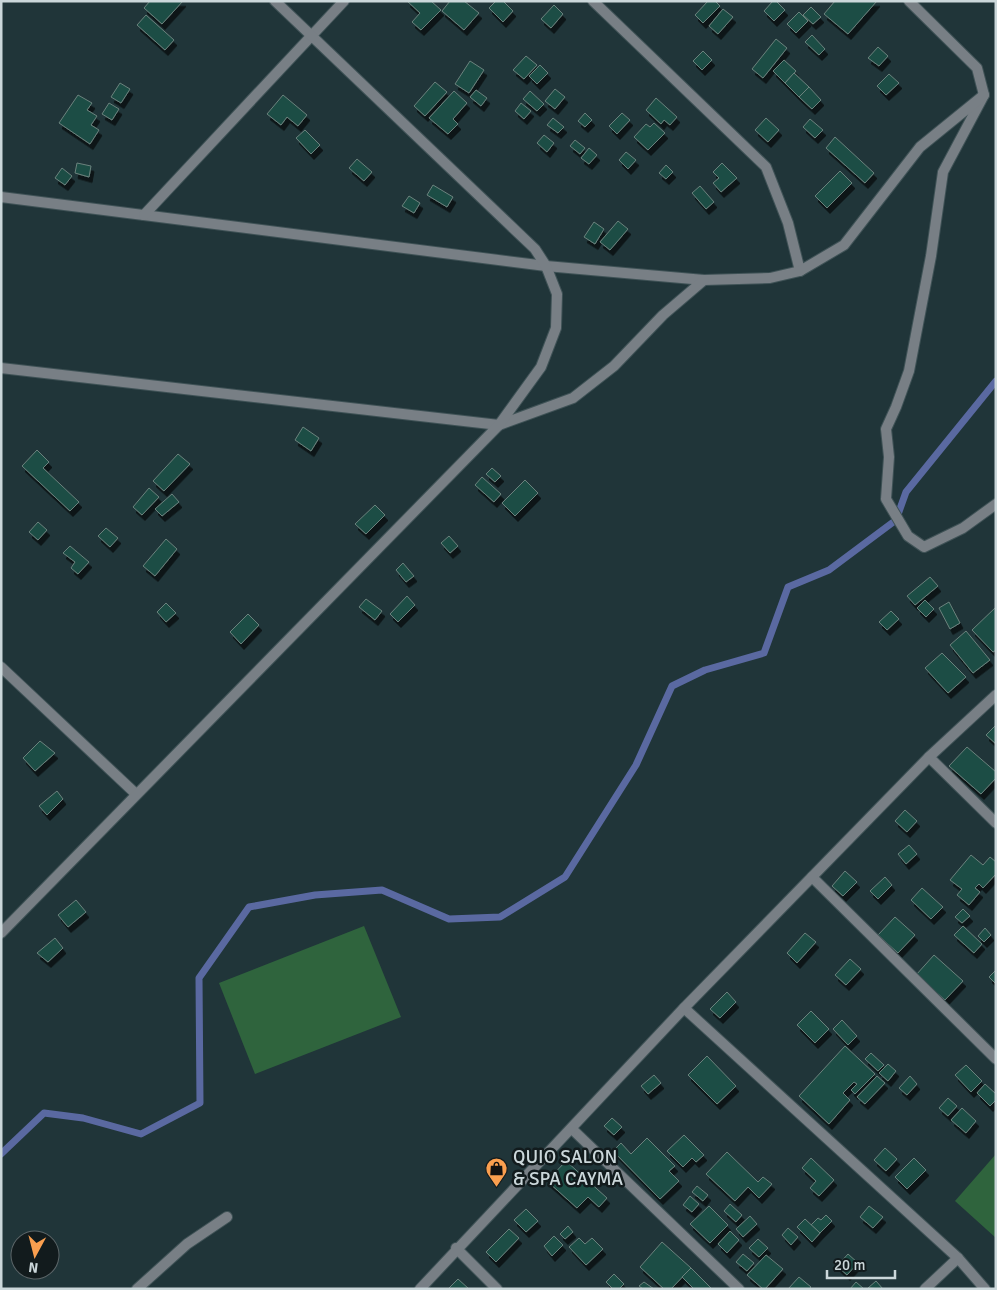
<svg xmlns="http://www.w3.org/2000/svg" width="997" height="1290" font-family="Signika,sans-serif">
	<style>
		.green { fill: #2f643d }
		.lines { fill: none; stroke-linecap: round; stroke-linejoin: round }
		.stream { stroke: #5a69a1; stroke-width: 7 }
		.building { fill: #1c4d45; stroke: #6b827d; filter: url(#shadow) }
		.street-casing { stroke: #3f5256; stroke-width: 12 }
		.street { stroke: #787f85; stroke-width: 10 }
		.labels { text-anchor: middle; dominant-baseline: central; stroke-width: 5; stroke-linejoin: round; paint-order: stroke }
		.poi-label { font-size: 19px; fill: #cbd7da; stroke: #121b1d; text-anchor: start }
	</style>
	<defs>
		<filter id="shadow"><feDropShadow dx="3" dy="5.5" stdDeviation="0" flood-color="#0009"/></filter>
	</defs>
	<rect width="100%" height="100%" fill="#203539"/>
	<g class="green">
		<polygon points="364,926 401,1017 255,1074 219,983"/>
		<polygon points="996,1154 996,1238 955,1201"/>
	</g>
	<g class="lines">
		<polyline class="stream" points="1,1154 44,1113 83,1118 141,1134 200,1103 199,978 249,907 315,895 382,890 449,919 500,917 565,877 636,765 672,686 705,670 764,653 788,587 829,570 896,520 906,492 996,381"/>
	</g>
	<g class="building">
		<polygon points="150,1 183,1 162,24 144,8"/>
		<polygon points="407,1 431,1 441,10 421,30 412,22 420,13"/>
		<polygon points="450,1 464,1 479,13 464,30 442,11"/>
		<polygon points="496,1 503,1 513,11 503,22 489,8"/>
		<polygon points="708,1 715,1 720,6 703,23 695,15"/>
		<polygon points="773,1 776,1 785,10 774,21 764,11"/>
		<polygon points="835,1 877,1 848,34 824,14"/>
		<polygon points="554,5 563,14 551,28 541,19"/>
		<polygon points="811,7 821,17 813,24 803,15"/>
		<polygon points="723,9 733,17 718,34 709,26"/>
		<polygon points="799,12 808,21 796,33 787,24"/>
		<polygon points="146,15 174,40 165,50 137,25"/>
		<polygon points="812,35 825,49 819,55 805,42"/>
		<polygon points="776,39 787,48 763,78 752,69"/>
		<polygon points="878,47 888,56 879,66 868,58"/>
		<polygon points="703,51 712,60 702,70 693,61"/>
		<polygon points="526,56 537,65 524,79 513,70"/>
		<polygon points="784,60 796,71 785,83 773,71"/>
		<polygon points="470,61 484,70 469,93 455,84"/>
		<polygon points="540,65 548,73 537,84 529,76"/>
		<polygon points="794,73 809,87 799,97 785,83"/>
		<polygon points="889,74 899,83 886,95 877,86"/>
		<polygon points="435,82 447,92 425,116 414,106"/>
		<polygon points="120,83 130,89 121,103 111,97"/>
		<polygon points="809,87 821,100 812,109 799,97"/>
		<polygon points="555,89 565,97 555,109 545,101"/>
		<polygon points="476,90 487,98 481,106 470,97"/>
		<polygon points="454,91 467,103 453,119 458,124 448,134 429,118"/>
		<polygon points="530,91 544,104 537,111 523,99"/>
		<polygon points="78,95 92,103 87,110 97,116 91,125 99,130 90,144 59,123"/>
		<polygon points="283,95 307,115 298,126 287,117 281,125 267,114"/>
		<polygon points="656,98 677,117 670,125 664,120 661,124 646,110"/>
		<polygon points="109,103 119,109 112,120 102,114"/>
		<polygon points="521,103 531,111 524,119 515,111"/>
		<polygon points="585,113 592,120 585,127 578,121"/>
		<polygon points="622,113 630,120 617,134 609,126"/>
		<polygon points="553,118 564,127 558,133 547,125"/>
		<polygon points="766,118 779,130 768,142 755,130"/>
		<polygon points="810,119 823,130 815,138 803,127"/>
		<polygon points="654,123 665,133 648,150 634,137 646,124 650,127"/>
		<polygon points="305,130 320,145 311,154 296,138"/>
		<polygon points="544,135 554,143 547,152 537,143"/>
		<polygon points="835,137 874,173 865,183 826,148"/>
		<polygon points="575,140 585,148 580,154 570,146"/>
		<polygon points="589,148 597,155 589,164 581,158"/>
		<polygon points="626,152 636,160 628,169 619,160"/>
		<polygon points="357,159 372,172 364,181 349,168"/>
		<polygon points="77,163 91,166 89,177 75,173"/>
		<polygon points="722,163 737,178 721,192 713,183 719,178 713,172"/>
		<polygon points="666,165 673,172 666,179 659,173"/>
		<polygon points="62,168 72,176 65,185 55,178"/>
		<polygon points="840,171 852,183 827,208 815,196"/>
		<polygon points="433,185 453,197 447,207 427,195"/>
		<polygon points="700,186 714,202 706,209 692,193"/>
		<polygon points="409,196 420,203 414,213 402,206"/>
		<polygon points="618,221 628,229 610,250 600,242"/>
		<polygon points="594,222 604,229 595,244 584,237"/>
		<polygon points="303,427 319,438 311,451 295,440"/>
		<polygon points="37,450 49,462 43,468 79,502 70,511 22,466"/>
		<polygon points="178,454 190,464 164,491 153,481"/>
		<polygon points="492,468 501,476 495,482 486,474"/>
		<polygon points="482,477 501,494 494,502 475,485"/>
		<polygon points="525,480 538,493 515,516 502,503"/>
		<polygon points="149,488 159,497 142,515 133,507"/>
		<polygon points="172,494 179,502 162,516 155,509"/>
		<polygon points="375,505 385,515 366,534 355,524"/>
		<polygon points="38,522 47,530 38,540 29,532"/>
		<polygon points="106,528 118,538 110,547 98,536"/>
		<polygon points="449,536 458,546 450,553 441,543"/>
		<polygon points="166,539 177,549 155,576 143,566"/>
		<polygon points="70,546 89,562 78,574 71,568 75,562 63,553"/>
		<polygon points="403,563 414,576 406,582 396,570"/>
		<polygon points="930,577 938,586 915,605 907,596"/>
		<polygon points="407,596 415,605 398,622 390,614"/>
		<polygon points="366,599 382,611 375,620 359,607"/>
		<polygon points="925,600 934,609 926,617 917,608"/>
		<polygon points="949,602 960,623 950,629 939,608"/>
		<polygon points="166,603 176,613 166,622 157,612"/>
		<polygon points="996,607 996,650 993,652 972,630"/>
		<polygon points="891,611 899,619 887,630 879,622"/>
		<polygon points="248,614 259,625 241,644 230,632"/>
		<polygon points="966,631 990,660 973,673 950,645"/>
		<polygon points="942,653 966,677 948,693 925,668"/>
		<polygon points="996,725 996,744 986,735"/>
		<polygon points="40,741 55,753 35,771 23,758"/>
		<polygon points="967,747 996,772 996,778 981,794 949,766"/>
		<polygon points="57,791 63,799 47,815 39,806"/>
		<polygon points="905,810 917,821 907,832 895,821"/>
		<polygon points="909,845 917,854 906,864 898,854"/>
		<polygon points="971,855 983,865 990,857 996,862 996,874 983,888 979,884 975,888 980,892 969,905 957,895 962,889 950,880"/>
		<polygon points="845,871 857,882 843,896 832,886"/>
		<polygon points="885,877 892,885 878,899 870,891"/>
		<polygon points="922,888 943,907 931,919 911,900"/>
		<polygon points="76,900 86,912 68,927 58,915"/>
		<polygon points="963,909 970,916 962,923 955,917"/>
		<polygon points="895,917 915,935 898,953 878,935"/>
		<polygon points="963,926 982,944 974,953 954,935"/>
		<polygon points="985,928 991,935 984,942 978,936"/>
		<polygon points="805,933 816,942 797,963 787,953"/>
		<polygon points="55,938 63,948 48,962 37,953"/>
		<polygon points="934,955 963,981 945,1000 916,975"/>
		<polygon points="850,959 861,969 846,985 835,975"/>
		<polygon points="996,970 996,984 989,977"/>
		<polygon points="727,992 736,1002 720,1018 710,1009"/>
		<polygon points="811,1011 829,1029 815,1043 797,1025"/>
		<polygon points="842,1020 857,1036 848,1045 833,1029"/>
		<polygon points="845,1046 875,1074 855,1094 851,1090 857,1084 854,1082 843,1093 850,1100 829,1124 799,1096"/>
		<polygon points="871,1053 884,1065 878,1071 865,1059"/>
		<polygon points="707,1056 736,1086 717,1104 688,1075"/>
		<polygon points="888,1064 896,1071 888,1081 879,1073"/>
		<polygon points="966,1065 982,1081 971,1092 955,1075"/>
		<polygon points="654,1075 661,1083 648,1094 641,1086"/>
		<polygon points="877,1076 885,1083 865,1104 857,1097"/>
		<polygon points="910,1076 917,1084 907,1095 899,1088"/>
		<polygon points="985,1084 996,1094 996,1100 990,1106 977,1093"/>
		<polygon points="948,1098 957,1106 948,1116 939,1108"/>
		<polygon points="962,1108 976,1121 966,1133 951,1120"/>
		<polygon points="612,1118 622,1127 614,1135 604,1126"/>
		<polygon points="684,1135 704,1155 696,1162 692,1158 683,1167 667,1151"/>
		<polygon points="647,1138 675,1166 669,1171 679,1181 660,1199 613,1151 621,1143 631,1154"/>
		<polygon points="885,1148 897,1159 886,1171 874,1160"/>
		<polygon points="727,1152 758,1182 763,1177 772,1184 759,1198 748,1187 735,1201 706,1174"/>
		<polygon points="811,1158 834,1180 819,1196 810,1188 816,1181 802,1168"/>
		<polygon points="914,1158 926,1170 907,1189 895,1177"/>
		<polygon points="566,1161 607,1198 599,1207 588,1197 577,1208 547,1181"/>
		<polygon points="697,1186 708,1195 703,1201 692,1192"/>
		<polygon points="690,1196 699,1204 692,1212 683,1205"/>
		<polygon points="730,1204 742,1215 736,1222 724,1211"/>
		<polygon points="709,1206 728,1225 710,1243 690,1224"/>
		<polygon points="869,1206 883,1217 873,1228 860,1217"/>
		<polygon points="526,1209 538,1221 526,1232 514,1220"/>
		<polygon points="826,1215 832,1221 820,1233 811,1225 818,1218 821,1220"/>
		<polygon points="750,1216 757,1224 743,1237 736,1229"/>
		<polygon points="805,1219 820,1233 812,1242 797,1227"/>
		<polygon points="568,1226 573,1232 565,1239 560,1234"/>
		<polygon points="788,1228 798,1237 791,1245 782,1235"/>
		<polygon points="509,1229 519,1238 496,1262 486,1252"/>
		<polygon points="730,1231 739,1240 727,1253 718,1244"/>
		<polygon points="554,1236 563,1245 552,1256 544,1246"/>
		<polygon points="579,1238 585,1244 592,1238 603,1249 586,1265 569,1247"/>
		<polygon points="758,1239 768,1248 759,1257 749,1248"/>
		<polygon points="662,1242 691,1268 671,1289 664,1289 640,1267"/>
		<polygon points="743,1254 754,1263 747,1271 736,1262"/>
		<polygon points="848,1254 858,1263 847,1275 837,1266"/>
		<polygon points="766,1255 783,1269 765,1289 763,1289 747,1275"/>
		<polygon points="691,1268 712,1289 694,1289 682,1277"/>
		<polygon points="614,1274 624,1284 619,1289 613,1289 606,1282"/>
		<polygon points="799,1277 811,1287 809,1289 788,1289"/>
		<polygon points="458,1279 469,1289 448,1289"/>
		<polygon points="876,1281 883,1289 868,1288"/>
		<polygon points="644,1282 654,1289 643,1289 639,1286"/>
		<polygon points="856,1282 864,1289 850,1289"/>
	</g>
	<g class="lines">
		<defs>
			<g id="street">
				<polyline points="593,1 766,167 788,223 800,271"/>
				<polyline points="909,1 977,68 984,95 943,172 931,256 909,371 896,407 886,429 889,457 886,499 908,536 924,547 963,528 996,504"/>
				<polyline points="1,197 546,266 704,280 770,278 800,271 844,245 920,147 984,95"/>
				<polyline points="144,215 344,1"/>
				<polyline points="1,368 499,425 573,398 614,366 663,315 704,280"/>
				<polyline points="1,667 136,794"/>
				<polyline points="929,757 996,823"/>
				<polyline points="812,877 996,1059"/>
				<polyline points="1,933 499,425 541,367 556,328 557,294 546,266 535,249 275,1"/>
				<polyline points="684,1008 958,1258 985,1289"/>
				<polyline points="572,1129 739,1289"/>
				<polyline points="456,1248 497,1289"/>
				<polyline points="137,1289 187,1244 227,1217"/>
				<polyline points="420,1289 684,1008 929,757 996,695"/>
				<polyline points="925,1289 958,1258"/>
			</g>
		</defs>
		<use href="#street" class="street-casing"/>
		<use href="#street" class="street"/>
	</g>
	<defs>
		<symbol id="shop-pin" viewBox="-11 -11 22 30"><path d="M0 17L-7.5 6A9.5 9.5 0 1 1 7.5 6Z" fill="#fa9f4f" stroke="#121b1d"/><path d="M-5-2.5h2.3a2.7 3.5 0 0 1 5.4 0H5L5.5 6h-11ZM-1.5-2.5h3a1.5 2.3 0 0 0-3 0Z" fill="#111"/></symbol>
	</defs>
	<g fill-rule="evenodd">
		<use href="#shop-pin" x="484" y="1156" width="25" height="34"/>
	</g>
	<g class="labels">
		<g class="poi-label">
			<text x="513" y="1157">QUIO SALON<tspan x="513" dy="22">&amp; SPA CAYMA</tspan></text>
		</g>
	</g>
	<rect width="997" height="1290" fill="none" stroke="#cbd7da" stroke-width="5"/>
	<g transform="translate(35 1255) rotate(187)"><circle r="24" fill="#121b1d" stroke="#5c6669"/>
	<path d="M0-4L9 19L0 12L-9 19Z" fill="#fa9f4f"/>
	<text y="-8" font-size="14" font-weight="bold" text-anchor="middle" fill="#cbd7da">N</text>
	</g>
	<path d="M827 1270v8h68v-8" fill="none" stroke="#cbd7da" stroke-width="2.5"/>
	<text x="834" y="1270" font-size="15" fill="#cbd7da" stroke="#121b1d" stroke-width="4" paint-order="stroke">20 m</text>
</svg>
